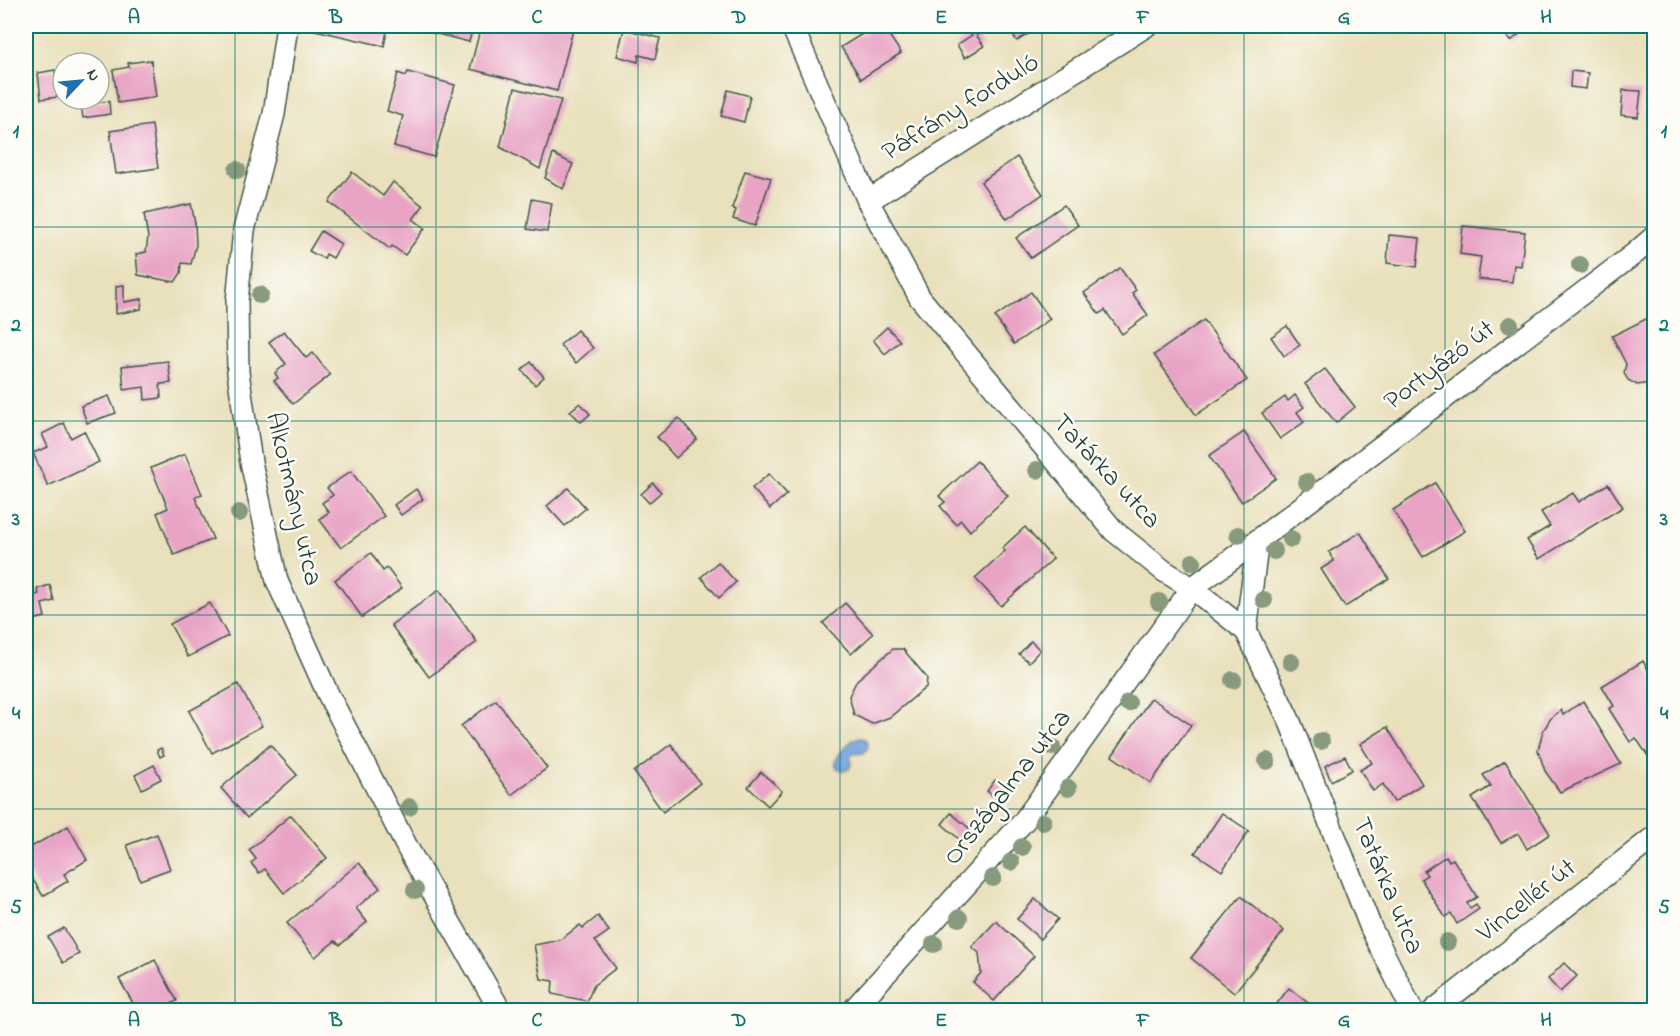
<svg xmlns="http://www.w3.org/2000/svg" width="1680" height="1036" font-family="'Indie Flower',sans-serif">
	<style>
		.water { fill: #70a1da; stroke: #486f87; stroke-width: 1.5 }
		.building { fill: #e8a3c5 }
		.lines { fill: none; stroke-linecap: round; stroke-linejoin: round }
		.street-casing { stroke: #3d5548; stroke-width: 24 }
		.street { stroke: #fff; stroke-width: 21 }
		.tree { fill: #879a7d }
		.grid { fill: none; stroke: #0f766e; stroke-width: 1.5; stroke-opacity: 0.55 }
		.labels { text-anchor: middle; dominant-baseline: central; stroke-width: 5; stroke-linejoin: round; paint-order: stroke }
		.street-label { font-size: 27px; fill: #1f3d34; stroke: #fdfcf7 }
		.neatline { fill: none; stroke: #0f766e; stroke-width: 2 }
		.grid-label { font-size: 20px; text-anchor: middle; font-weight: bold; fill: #0f766e }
	</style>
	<rect width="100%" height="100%" fill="#fdfcf7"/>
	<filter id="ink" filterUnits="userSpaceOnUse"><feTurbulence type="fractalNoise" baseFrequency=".0167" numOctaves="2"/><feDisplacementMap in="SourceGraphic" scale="12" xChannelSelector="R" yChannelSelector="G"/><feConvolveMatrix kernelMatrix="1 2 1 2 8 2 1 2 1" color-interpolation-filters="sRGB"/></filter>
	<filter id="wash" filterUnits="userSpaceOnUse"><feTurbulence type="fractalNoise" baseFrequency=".008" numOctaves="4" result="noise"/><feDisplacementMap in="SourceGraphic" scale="24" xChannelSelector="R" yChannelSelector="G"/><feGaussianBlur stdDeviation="1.35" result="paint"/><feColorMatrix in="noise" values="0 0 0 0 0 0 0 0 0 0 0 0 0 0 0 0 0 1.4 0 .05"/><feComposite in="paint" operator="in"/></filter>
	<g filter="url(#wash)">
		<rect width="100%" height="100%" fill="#e9e0bc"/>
		<path class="water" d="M860,737l6,3 2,7 -4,6 -11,1 -3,3 2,6 -3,6 -6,2 -6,-3 -2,-6c5,-10 15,-22 25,-25z"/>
		<g id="blocks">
			<g class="building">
				<polygon points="306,26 388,26 384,46 306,28"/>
				<polygon points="423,26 473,26 469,42 422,30"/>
				<polygon points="481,26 574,26 557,91 470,69"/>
				<polygon points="875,26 883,26 901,53 861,79 841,47"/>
				<polygon points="1006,26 1041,26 1017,41"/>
				<polygon points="1498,26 1529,26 1511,41"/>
				<polygon points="1630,26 1645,26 1645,27 1631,29"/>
				<polygon points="624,29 660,38 655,59 639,55 638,62 617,56"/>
				<polygon points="975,33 984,46 965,58 957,45"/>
				<polygon points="151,60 156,97 118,103 113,70 129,67 128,63"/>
				<polygon points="55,70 58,97 41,99 38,73"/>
				<polygon points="1571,71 1588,73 1586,89 1570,87"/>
				<polygon points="408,72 455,85 434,157 394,146 403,116 387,111 398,73 406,76"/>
				<polygon points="515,88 561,100 540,169 500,147"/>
				<polygon points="728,90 750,96 744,122 721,116"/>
				<polygon points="1623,90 1641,91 1638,117 1621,115"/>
				<polygon points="109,101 110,114 83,118 81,105"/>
				<polygon points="152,125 158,168 116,174 110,131"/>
				<polygon points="553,154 573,164 563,189 545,178"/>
				<polygon points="1017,157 1043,194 1007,219 981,182"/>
				<polygon points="745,171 771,178 755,226 733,219 736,210 732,208"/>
				<polygon points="352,172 383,196 393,182 423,206 413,219 425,228 405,255 392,246 390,249 329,202"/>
				<polygon points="532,199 552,203 547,232 527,229"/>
				<polygon points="191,204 195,223 196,245 191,264 182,263 181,273 175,282 138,275 136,254 146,252 148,237 144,214"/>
				<polygon points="1064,205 1078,225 1031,258 1016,238"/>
				<polygon points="1463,226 1525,232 1521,266 1514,265 1512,282 1478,279 1481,257 1460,254"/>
				<polygon points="321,231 341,244 333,258 326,254 324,259 309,251"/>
				<polygon points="1389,235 1420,238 1417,267 1387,263"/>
				<polygon points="1120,268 1136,290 1132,293 1148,315 1122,334 1105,310 1099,314 1084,293"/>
				<polygon points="124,285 124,302 142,299 141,309 116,314 116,286"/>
				<polygon points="1031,292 1050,319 1014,344 995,317"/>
				<polygon points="1654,315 1654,378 1650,383 1637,385 1628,380 1624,373 1626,364 1612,336"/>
				<polygon points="1204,320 1247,380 1196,415 1154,355"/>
				<polygon points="1287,326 1300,345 1284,356 1271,337"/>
				<polygon points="887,327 900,341 885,354 873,340"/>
				<polygon points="577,330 593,348 576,363 560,345"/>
				<polygon points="284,331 306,358 313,353 330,375 293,404 274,381 278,378 275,373 286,364 269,342"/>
				<polygon points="168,361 171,383 160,384 161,398 145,400 144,387 124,390 122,366"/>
				<polygon points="531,362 544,377 535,385 522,370"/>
				<polygon points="1325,369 1355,407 1336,423 1305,384"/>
				<polygon points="1295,395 1304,407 1297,412 1304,422 1280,439 1262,413 1285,397 1288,401"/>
				<polygon points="109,396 116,413 87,423 81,406"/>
				<polygon points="580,403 590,414 581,422 570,411"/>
				<polygon points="679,418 697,439 676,458 657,437"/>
				<polygon points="64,423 71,438 84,431 99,462 48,486 33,453 48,447 42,434"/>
				<polygon points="1244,432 1276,478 1242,502 1209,456"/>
				<polygon points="185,454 202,494 195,497 213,539 174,555 157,513 168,508 151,468"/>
				<polygon points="977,461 1008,496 970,531 961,520 956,524 940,506 945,502 939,496"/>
				<polygon points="351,471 384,516 341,548 319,519 329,512 322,503 333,495 327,488"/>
				<polygon points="769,474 787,494 770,509 752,488"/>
				<polygon points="653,483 661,492 649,503 641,494"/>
				<polygon points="1435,483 1465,531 1423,557 1393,510"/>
				<polygon points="1608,484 1623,507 1539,559 1527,540 1550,526 1541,512 1573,493 1579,502"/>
				<polygon points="568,488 586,508 565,526 547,506"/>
				<polygon points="416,489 423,499 401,515 394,505"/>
				<polygon points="1025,527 1053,559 1001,606 975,578 1005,551 1002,548"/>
				<polygon points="1360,532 1389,579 1345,607 1321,569 1334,561 1329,552"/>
				<polygon points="371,553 383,571 387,568 402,588 362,617 335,580"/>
				<polygon points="718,562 736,582 719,598 701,577"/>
				<polygon points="50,585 54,601 42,604 45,617 26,622 26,598 39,594 37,589"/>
				<polygon points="439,590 477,642 429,677 391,625"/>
				<polygon points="210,603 228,636 188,657 170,624"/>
				<polygon points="845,603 873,634 851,654 823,623"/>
				<polygon points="1031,641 1040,650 1029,662 1019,654"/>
				<polygon points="893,649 903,649 927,678 926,687 890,717 872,724 854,715 849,696 857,680"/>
				<polygon points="1643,661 1654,680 1654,761 1652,762 1636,738 1630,742 1609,709 1614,706 1602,686"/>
				<polygon points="238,684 262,726 212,753 189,711"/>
				<polygon points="1151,698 1191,725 1151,783 1112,756"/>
				<polygon points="496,700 547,768 511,795 461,726"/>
				<polygon points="1583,701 1621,764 1560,792 1545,771 1538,750 1543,731 1551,718 1561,710 1563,715"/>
				<polygon points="1387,727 1422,784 1394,802 1383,784 1373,791 1360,770 1372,763 1360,744"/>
				<polygon points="671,744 700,783 663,812 634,772"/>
				<polygon points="270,745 297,775 247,818 221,788"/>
				<polygon points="161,748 164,755 160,757 157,750"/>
				<polygon points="1345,756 1352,770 1331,781 1325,766"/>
				<polygon points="1505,761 1550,834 1527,849 1518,833 1501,843 1472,798 1491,786 1483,775"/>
				<polygon points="154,765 161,779 142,789 135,775"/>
				<polygon points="761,772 782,791 768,806 748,787"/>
				<polygon points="995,780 1009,790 1000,801 987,791"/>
				<polygon points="951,813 970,829 960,840 942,824"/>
				<polygon points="1222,813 1249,831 1222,871 1195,853"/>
				<polygon points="291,815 327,858 284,893 265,869 259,873 251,863 256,859 249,850"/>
				<polygon points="68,826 87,860 64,874 68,881 43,896 29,873 26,875 26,850"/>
				<polygon points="157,834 170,869 140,880 127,845"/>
				<polygon points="1446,856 1449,861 1453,859 1477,897 1467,903 1470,908 1476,904 1479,909 1457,924 1451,913 1445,917 1421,879 1427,875 1424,871"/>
				<polygon points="359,863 380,888 356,908 367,922 340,945 335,941 315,957 287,923"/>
				<polygon points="1241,896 1284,931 1234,993 1191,958"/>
				<polygon points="1035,899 1058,919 1040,939 1017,919"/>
				<polygon points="598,916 609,931 595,941 616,968 594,985 587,1001 552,994 553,981 541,979 534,945 560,940 580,925 583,928"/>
				<polygon points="996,921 1034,956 994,1001 973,982 981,973 979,953 972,947"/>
				<polygon points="64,928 79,954 63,963 48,937"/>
				<polygon points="155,960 177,1001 159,1010 137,1010 119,979"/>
				<polygon points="1564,963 1577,976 1560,992 1548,979"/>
				<polygon points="1289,988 1317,1010 1272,1010"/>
			</g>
		</g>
	</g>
	<g filter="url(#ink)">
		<use href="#blocks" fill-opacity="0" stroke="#3d5548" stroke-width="1.5"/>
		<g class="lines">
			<defs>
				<g id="street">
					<polyline points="287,26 274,114 244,230 237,302 238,372 251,462 277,581 327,692 408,849 500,1010"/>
					<polyline points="792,26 868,201 920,298 1114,531 1164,571 1192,588 1246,631 1290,722 1371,928 1412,1010"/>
					<polyline points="868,201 1146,26"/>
					<polyline points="1246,631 1258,540"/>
					<polyline points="853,1010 1024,821 1192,588 1258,540 1634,254 1654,237"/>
					<polyline points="1434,1010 1654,837"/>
				</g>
			</defs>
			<use href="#street" class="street-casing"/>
			<use href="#street" class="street"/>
		</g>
		<g class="tree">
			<circle cx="237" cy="170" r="9"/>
			<circle cx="1580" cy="265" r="9"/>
			<circle cx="260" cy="295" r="9"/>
			<circle cx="1510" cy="325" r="9"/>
			<circle cx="1037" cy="470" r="9"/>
			<circle cx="1307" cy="482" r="9"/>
			<circle cx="239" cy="513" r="9"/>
			<circle cx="1238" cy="535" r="9"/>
			<circle cx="1291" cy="539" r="9"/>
			<circle cx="1274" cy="551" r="9"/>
			<circle cx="1193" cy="562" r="9"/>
			<circle cx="1264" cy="600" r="9"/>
			<circle cx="1159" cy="602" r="9"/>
			<circle cx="1291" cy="662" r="9"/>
			<circle cx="1233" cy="680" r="9"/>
			<circle cx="1128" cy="703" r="9"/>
			<circle cx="1321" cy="741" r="9"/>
			<circle cx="1052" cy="747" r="9"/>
			<circle cx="1267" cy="761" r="9"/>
			<circle cx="1068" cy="788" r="9"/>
			<circle cx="409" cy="807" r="9"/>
			<circle cx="1043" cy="822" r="9"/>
			<circle cx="1022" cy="847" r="9"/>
			<circle cx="1011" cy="862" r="9"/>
			<circle cx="993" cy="878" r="9"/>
			<circle cx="415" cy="890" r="9"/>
			<circle cx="959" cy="918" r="9"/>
			<circle cx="1447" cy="942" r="9"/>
			<circle cx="934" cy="944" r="9"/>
		</g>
	</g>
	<path class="grid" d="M235,26v984M436,26v984M638,26v984M840,26v984M1042,26v984M1244,26v984M1445,26v984M26,227h1628M26,421h1628M26,615h1628M26,809h1628"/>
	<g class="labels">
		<g class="street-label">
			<text transform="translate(961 108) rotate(-32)">Páfrány forduló</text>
			<text transform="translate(1440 366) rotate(-37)">Portyázó út</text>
			<text transform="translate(1106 472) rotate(47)">Tatárka utca</text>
			<text transform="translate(293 499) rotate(77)">Alkotmány utca</text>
			<text transform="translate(1008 788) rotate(-52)">Országalma utca</text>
			<text transform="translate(1387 886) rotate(67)">Tatárka utca</text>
			<text transform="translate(1527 901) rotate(-38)">Vincellér út</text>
		</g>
	</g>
	<rect width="1680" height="1036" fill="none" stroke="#fdfcf7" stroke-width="66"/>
	<g transform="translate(81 81) rotate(64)"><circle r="28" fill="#fdfcf7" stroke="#a4b0a9" stroke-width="1.5"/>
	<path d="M0-4.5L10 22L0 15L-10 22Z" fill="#1f6fb2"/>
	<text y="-9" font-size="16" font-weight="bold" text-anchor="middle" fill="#1f3d34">N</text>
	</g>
	<rect x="33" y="33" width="1614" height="970" class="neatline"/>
	<g class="grid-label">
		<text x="134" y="23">A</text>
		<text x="336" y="23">B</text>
		<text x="537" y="23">C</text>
		<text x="739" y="23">D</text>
		<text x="941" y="23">E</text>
		<text x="1143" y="23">F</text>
		<text x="1344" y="23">G</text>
		<text x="1546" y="23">H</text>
		<text x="16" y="137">1</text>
		<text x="1664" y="137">1</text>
		<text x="16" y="331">2</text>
		<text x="1664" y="331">2</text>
		<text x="16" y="525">3</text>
		<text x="1664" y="525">3</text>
		<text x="16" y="719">4</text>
		<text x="1664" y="719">4</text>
		<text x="16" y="913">5</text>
		<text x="1664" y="913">5</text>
		<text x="134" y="1026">A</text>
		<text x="336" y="1026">B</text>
		<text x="537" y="1026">C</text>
		<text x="739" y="1026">D</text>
		<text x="941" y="1026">E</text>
		<text x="1143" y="1026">F</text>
		<text x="1344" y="1026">G</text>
		<text x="1546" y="1026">H</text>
	</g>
</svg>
